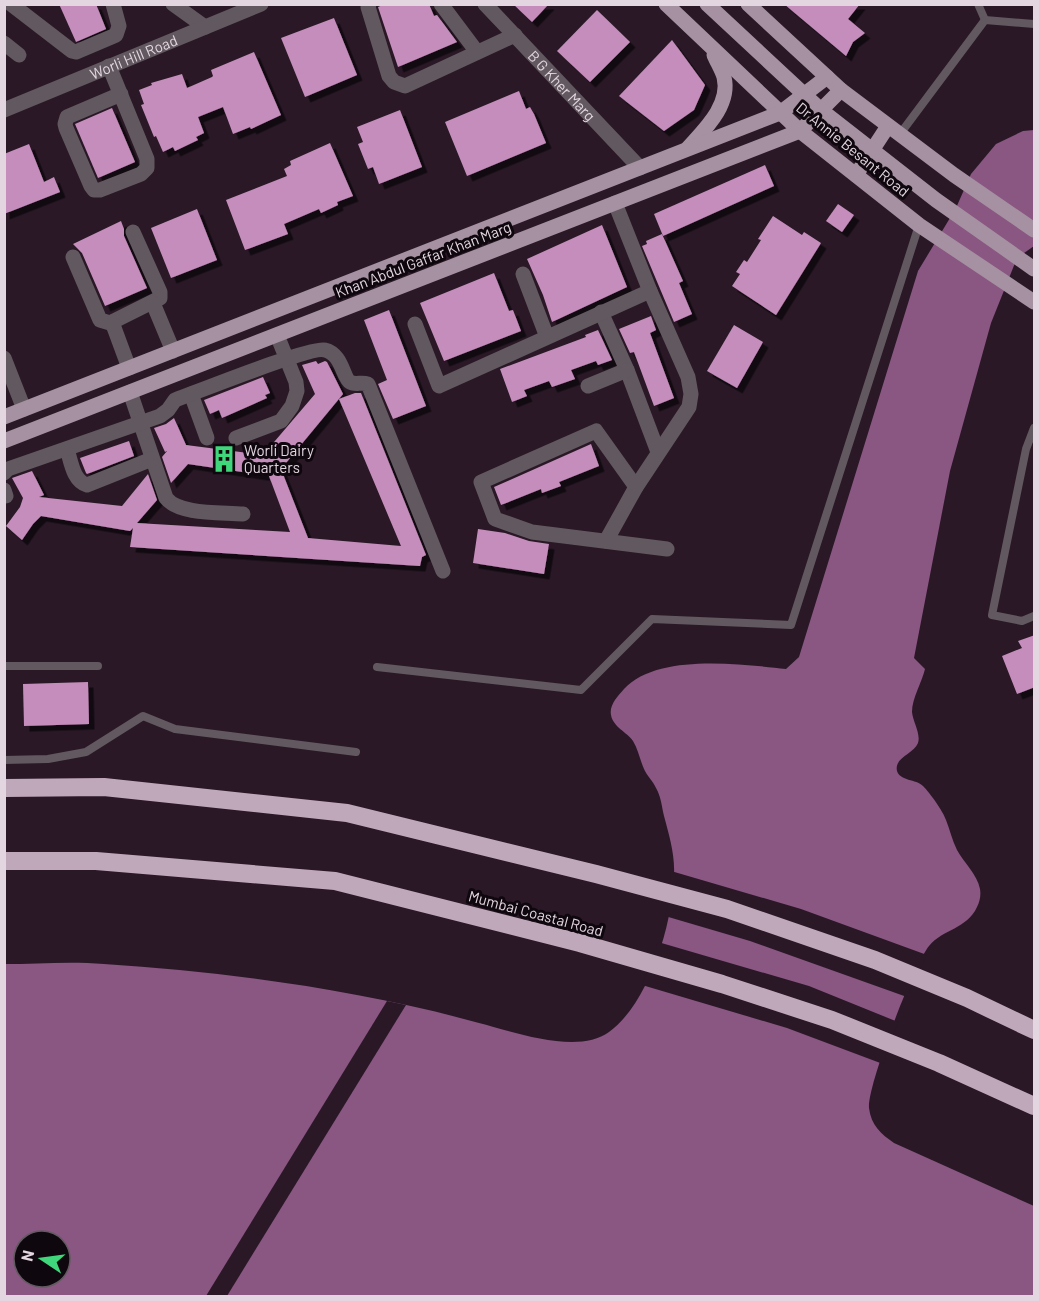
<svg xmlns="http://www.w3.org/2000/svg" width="1039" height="1301" font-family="Barlow,sans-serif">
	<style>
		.water { fill: #8a5682; fill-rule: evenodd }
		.pier { fill: #2a1827 }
		.building { fill: #c58dbb; filter: url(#shadow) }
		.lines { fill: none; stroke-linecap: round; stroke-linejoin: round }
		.service { stroke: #625860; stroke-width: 8 }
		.minor { stroke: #625860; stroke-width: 15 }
		.primary { stroke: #a591a1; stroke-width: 15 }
		.motorway { stroke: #c0a8bb; stroke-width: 18 }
		.primary-bridge { stroke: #a591a1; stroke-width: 15 }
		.labels { text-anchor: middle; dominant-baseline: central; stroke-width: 6; stroke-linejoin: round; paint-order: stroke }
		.street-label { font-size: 15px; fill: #e3d6e0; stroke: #0e070d }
		.poi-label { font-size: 15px; fill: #e3d6e0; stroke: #0e070d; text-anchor: start }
	</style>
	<defs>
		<filter id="shadow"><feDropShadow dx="5.5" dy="5.5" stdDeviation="0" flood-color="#0009"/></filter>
	</defs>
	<rect width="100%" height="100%" fill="#2a1827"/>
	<path class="water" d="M1034,130v116l-17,12 -26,65 -41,148 -36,187 11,11c-3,13 -13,29 -13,43 1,10 9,22 6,31 -4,11 -24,14 -21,28 3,10 19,8 26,15 7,7 20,25 23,34 4,10 6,20 11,30 7,13 20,24 23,39 1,6 0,12 -3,18 -10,22 -34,22 -48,39 -15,18 -62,140 -60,162 2,17 12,26 25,35l140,63v90h-1029l-1,-332c33,0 67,-3 100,0 124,8 255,26 375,59 35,9 99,32 130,9 41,-30 64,-110 65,-158 1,-20 -5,-39 -10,-58 -2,-8 -3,-20 -8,-28 -3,-7 -9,-12 -12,-19 -4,-9 -6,-20 -11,-28 -6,-9 -20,-14 -22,-26 -2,-10 7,-19 13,-26 33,-36 116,-25 162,-20l13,-12 119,-386 38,-63 15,-34 25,-30 27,-13zM24,1241h36v36h-36z"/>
	<g class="pier">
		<polygon points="671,871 801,909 927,955 907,997 750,941 665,916 669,899"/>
		<polygon points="658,942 809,986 898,1022 883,1064 787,1028 642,985"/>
		<polygon points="387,1001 406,1005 227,1296 206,1296"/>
	</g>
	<g class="building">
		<polygon points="59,4 96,4 106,29 76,42"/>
		<polygon points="385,4 429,4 434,16 437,15 457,42 398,67 378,7"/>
		<polygon points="513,4 549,4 532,22"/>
		<polygon points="784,4 860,4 848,19 865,33 853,42 846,56"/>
		<polygon points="597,10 630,42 590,82 557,51"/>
		<polygon points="334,18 357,75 305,97 281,38"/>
		<polygon points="672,40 705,85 694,110 664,131 619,96"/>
		<polygon points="254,52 281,115 251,129 250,127 233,134 223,107 198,117 204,133 196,137 198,140 175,151 173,147 163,152 156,136 154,137 141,105 144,104 139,90 152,85 151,83 182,74 187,88 212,77 213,76 211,70"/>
		<polygon points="519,91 526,109 530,107 534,114 546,143 467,176 445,122"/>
		<polygon points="112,108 135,162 98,178 75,124"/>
		<polygon points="400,110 422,167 379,184 373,167 368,169 358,144 363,142 357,127"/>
		<polygon points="330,143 353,196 337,202 338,205 321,213 319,209 284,224 288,234 245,250 226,200 287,176 284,169 291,165 290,161"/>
		<polygon points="29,144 44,182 54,177 60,192 4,214 4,154"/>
		<polygon points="765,165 774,186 663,236 654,214"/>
		<polygon points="838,204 854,215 842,232 826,221"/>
		<polygon points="197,209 217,260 171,278 151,228"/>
		<polygon points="773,216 802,235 804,232 821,243 776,315 732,286 740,274 736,272 744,260 747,262 761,240 758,239"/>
		<polygon points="121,221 124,229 124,236 147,288 105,306 82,253 73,244"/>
		<polygon points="602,225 627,287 552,322 543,295 527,259"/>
		<polygon points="662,234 683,281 679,283 692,314 674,322 642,246 647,244 646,241"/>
		<polygon points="494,273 509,311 513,310 521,331 444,361 420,303"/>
		<polygon points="389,310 426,406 393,419 378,384 387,380 364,320"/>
		<polygon points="651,316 656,330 650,333 674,398 654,406 634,352 630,353 619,329"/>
		<polygon points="734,325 763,342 737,388 707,371"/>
		<polygon points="598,330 612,360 598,365 596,361 571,370 575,379 552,387 549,381 524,390 527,396 512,402 500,369 586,337 585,335"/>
		<polygon points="316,361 318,364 325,361 327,362 343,394 281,469 308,538 401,546 339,399 355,393 361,393 426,555 422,557 420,566 130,547 133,528 130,531 41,516 33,524 22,540 6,526 20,507 23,498 12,478 32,471 44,495 39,497 122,506 148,474 157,500 137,523 290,532 269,476 188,464 171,483 162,457 167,451 165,452 154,428 166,424 174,418 186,445 263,455 315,394 302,365"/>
		<polygon points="263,377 270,393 265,395 267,398 222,418 219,410 210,414 204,400"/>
		<polygon points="129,441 134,456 87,474 86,473 80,458"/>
		<polygon points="591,444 599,466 559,482 561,486 542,493 541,489 501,505 494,487"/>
		<polygon points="478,529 505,533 529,541 549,544 544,574 473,563"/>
		<polygon points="1035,635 1035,687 1017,694 1002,656 1022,648 1018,641"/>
		<polygon points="88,682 89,724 24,726 23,684"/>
	</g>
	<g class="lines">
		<g class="service">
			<polyline points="978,4 985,20"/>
			<polyline points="900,134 985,20 1034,24"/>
			<polyline points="1034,428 1026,449 992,615 1022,621 1034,616"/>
			<polyline points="4,666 98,666"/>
			<polyline points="377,667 581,690 652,619 791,625 919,225"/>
			<polyline points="4,760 48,759 86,752 143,716 175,729 356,752"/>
		</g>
		<g class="minor">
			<polyline points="11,4 72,51 76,52 116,35 119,26 113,4"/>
			<polyline points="173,4 205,27"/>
			<polyline points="369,4 368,7 389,76 394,82 405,86 515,35"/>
			<polyline points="441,4 477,52"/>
			<path id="s1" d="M485,4l155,164"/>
			<polyline points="4,43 19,55"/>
			<polyline points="109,66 147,159 147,168 141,174 100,190 94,190 91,186 66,128 65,124 67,117 121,94"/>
			<path id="s2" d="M4,110l257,-106"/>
			<polyline points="73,257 100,320 110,323 160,298 160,292 133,232"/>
			<polyline points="523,274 547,337"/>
			<polyline points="153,303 173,351"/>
			<polyline points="601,312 627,370 658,452"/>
			<polyline points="112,322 129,368"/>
			<polyline points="415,324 439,386 650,291 615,203"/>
			<polyline points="4,358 24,409"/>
			<polyline points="588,386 627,370"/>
			<path d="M130,392l36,106c13,17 56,14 77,16"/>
			<polyline points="191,394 207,438"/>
			<polyline points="236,438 281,421 292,406 297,391 296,382 277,335"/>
			<path d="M67,449c4,12 6,32 20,36l65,-26"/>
			<path d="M4,473l4,-4 152,-53 8,-6 7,-10c22,-8 136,-54 150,-50 17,4 18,28 25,32 4,3 12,0 18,2l75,187"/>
			<polyline points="636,487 596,431 481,482 495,519 532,532 667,549"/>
			<polyline points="4,490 6,496"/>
			<polyline points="606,541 636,487 689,407 691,394 688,377 650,291"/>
		</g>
		<g class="primary">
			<polyline points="666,4 800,131 919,225 1034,302"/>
			<polyline points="748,4 841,90 954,175 1034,230"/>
			<path d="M688,148c16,-18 43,-43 36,-71 -2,-7 -7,-15 -10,-22"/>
			<polyline points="856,175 888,126"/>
			<polyline points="4,417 780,113 827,77"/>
			<polyline points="4,441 800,131 841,90"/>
		</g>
		<g class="motorway">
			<polyline points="4,788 104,787 347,813 596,874 727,909 875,960 967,998 1034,1030"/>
			<polyline points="4,861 96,861 335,881 580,943 722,984 832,1020 939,1063 1034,1106"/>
		</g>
		<polyline class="primary-bridge" points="707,4 822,111 936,200 1034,269"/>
	</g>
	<defs>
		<symbol id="building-bare" viewBox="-9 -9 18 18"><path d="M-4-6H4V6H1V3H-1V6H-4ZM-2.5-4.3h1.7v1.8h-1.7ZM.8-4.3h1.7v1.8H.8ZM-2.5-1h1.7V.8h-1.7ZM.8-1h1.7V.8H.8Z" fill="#40d77c" stroke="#0e070d" stroke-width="2.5" paint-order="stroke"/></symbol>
	</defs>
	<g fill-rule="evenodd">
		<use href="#building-bare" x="205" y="440" width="38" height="38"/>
	</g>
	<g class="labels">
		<g class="street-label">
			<text stroke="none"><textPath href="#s2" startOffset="140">Worli Hill Road</textPath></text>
			<text stroke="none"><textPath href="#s1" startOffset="112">B G Kher Marg</textPath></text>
			<text transform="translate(853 149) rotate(39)">Dr Annie Besant Road</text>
			<text transform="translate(423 259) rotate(-21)">Khan Abdul Gaffar Khan Marg</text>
			<text transform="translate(536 913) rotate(15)">Mumbai Coastal Road</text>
		</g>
		<g class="poi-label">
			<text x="244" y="450">Worli Dairy<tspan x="244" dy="17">Quarters</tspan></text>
		</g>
	</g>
	<rect width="1039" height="1301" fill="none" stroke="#e3d6e0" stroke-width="12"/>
	<g transform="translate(42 1259) rotate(283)"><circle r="28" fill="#0e070d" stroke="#635a61" stroke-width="1.5"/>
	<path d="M0-4.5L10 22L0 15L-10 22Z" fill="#40d77c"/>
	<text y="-9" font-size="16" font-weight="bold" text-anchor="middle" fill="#e3d6e0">N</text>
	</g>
</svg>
